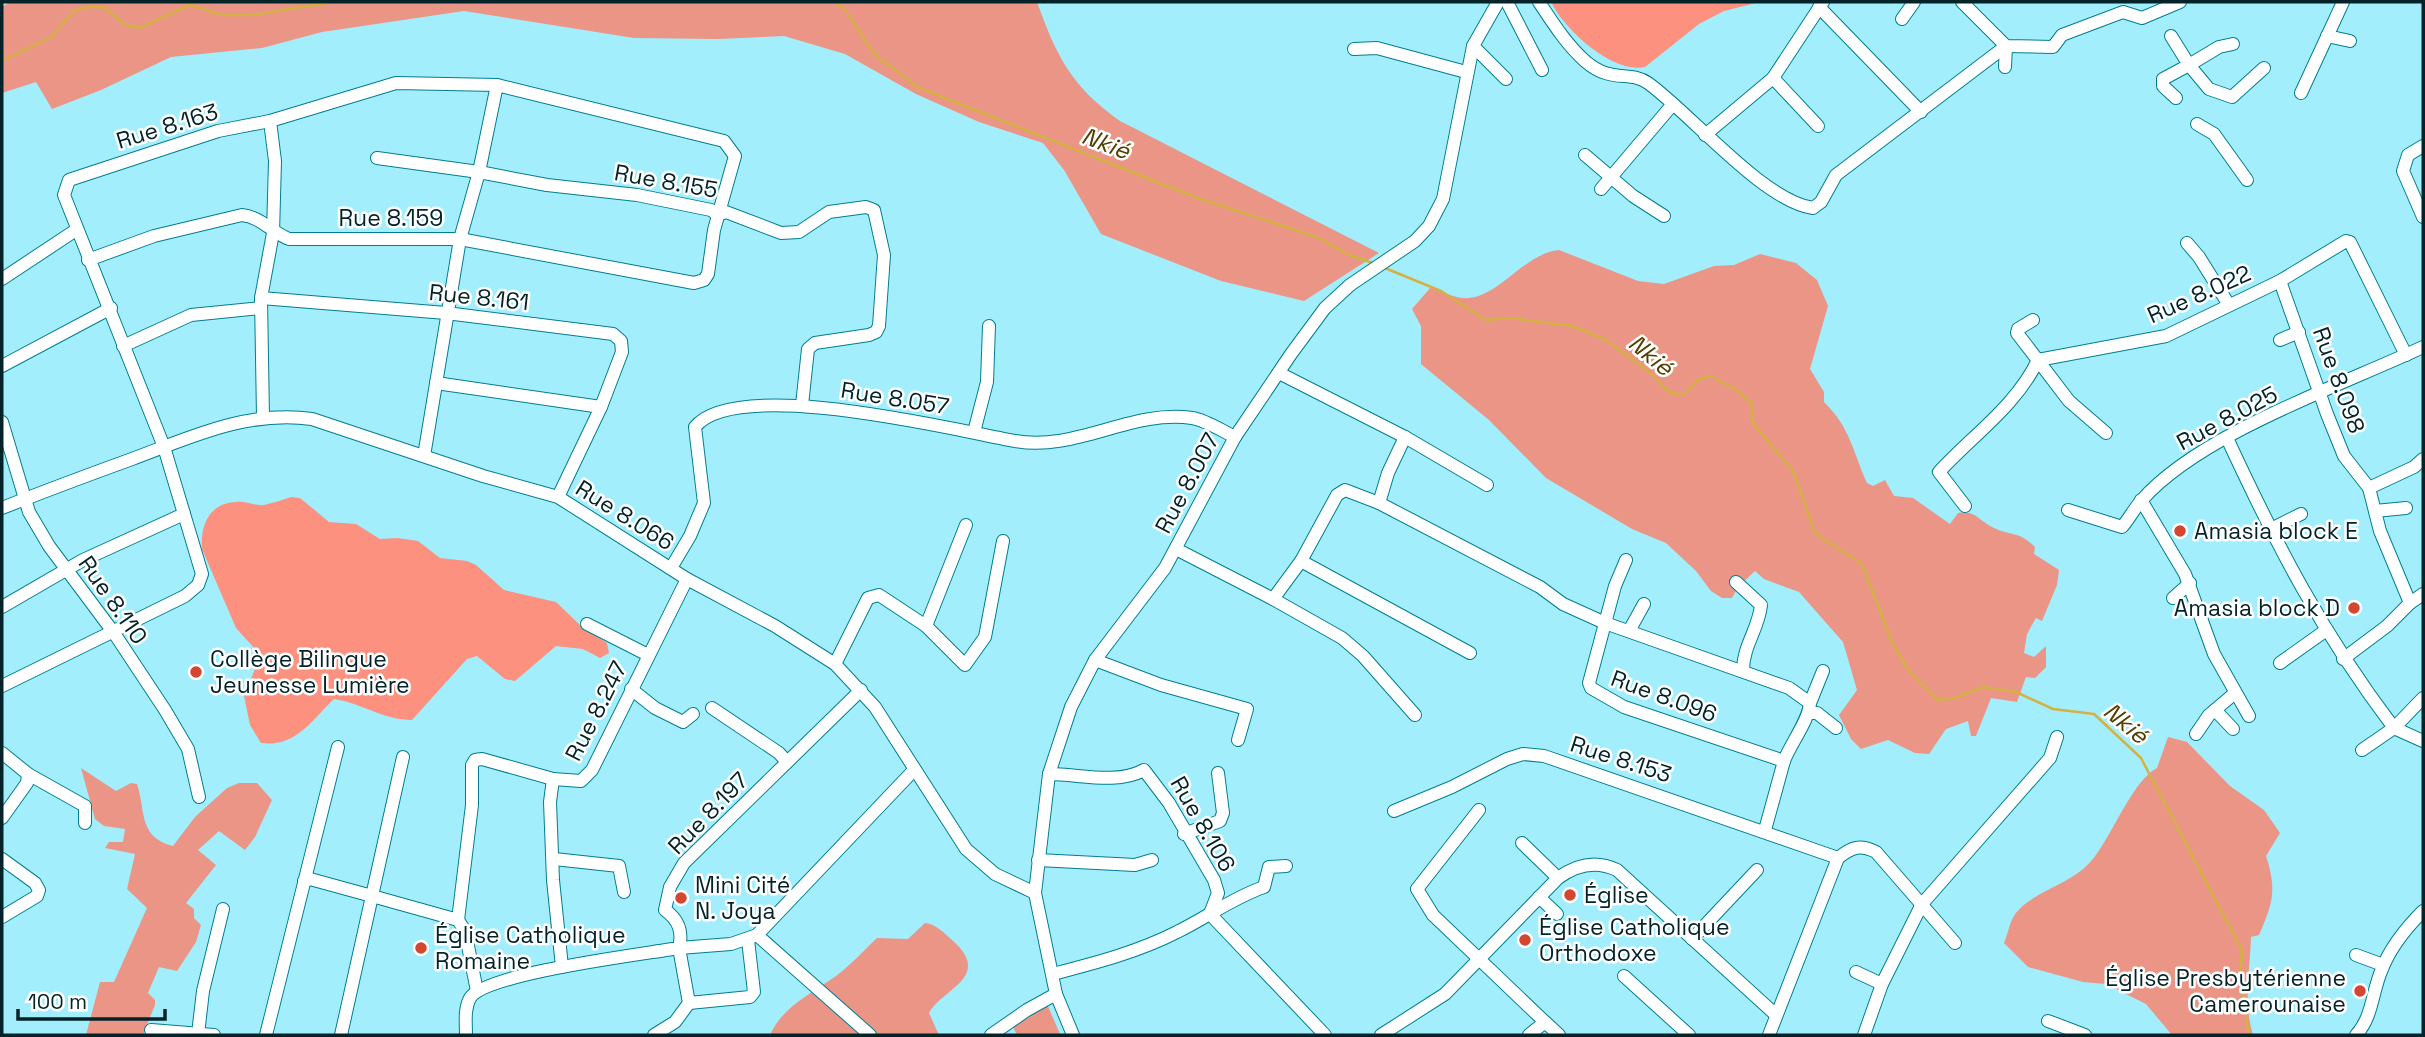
<svg xmlns="http://www.w3.org/2000/svg" width="2425" height="1037" font-family="'Space Grotesk',sans-serif">
	<style>
		.green { fill: #ea9585 }
		.forest { fill: #fb917e }
		.lines { fill: none; stroke-linecap: round; stroke-linejoin: round }
		.stream { stroke: #d4b143; stroke-width: 2.5 }
		.minor-casing { stroke: #007e90; stroke-width: 14 }
		.minor { stroke: #fff; stroke-width: 12 }
		.poi-dot { fill: #d34731; stroke: #fff; stroke-width: 2.5 }
		.labels { text-anchor: middle; dominant-baseline: central; stroke-width: 5; stroke-linejoin: round; paint-order: stroke }
		.street-label { font-size: 23px; fill: #032329; stroke: #fff }
		.poi-label { font-size: 23px; fill: #032329; stroke: #fff; text-anchor: start }
		.water-label { font-size: 24px; font-style: italic; fill: #524101; stroke: #fff }
	</style>
	<rect width="100%" height="100%" fill="#a3eefd"/>
	<g class="green">
		<path d="M10,2h1027c20,55 34,84 83,119l259,132 -75,48 -83,-20 -120,-47 -37,-64 -21,-27 -64,-21 -63,-28 -71,-40 -61,-18 -66,3 -84,-1 -170,-27 -142,21 -60,16 -91,9 -70,33 -49,19 -16,-27 -34,11v-86z"/>
		<path d="M1559,250l79,31 26,3 50,-18 20,-1 26,-11 36,9 21,17 11,26 -18,63 14,23v10c26,25 29,50 43,81l6,3 12,-6 9,16 19,2 37,26 8,-11c17,-4 22,9 36,15 17,8 25,3 41,19l-1,7 25,16 -2,15 -15,36 -6,-3 -9,16 -3,19 10,4 12,-11v21l-11,11 -9,-1 -9,25 -26,-4 -15,38h-5l-3,-15 -22,8 -17,25 -14,-1 -27,-13 -27,9 -10,-10 -12,-24 18,-25 -14,-48 -44,-50 -35,-13 -9,-8 -17,16 -6,11h-10l-11,-7 -15,-20 -30,-28 -34,-14 -86,-51 -57,-58 -68,-56v-38l-9,-17 19,-22c10,4 21,10 32,11 34,3 59,-44 96,-48z"/>
		<path d="M2168,737l19,5 43,44 34,24 16,23 -14,23c11,34 7,47 -7,79l-8,2c-1,34 -8,65 2,98h-81l-26,-31 -40,-20 -23,-2 -55,-15 -24,-24c4,-9 6,-23 12,-30 17,-22 57,-29 76,-53 20,-24 41,-80 65,-92z"/>
		<path d="M81,768l35,23 15,-8 6,1c9,28 1,53 36,62l22,-29 32,-29 12,-5h18l15,17 -17,37 -10,13 -26,-19 -21,19 18,15 -30,38 8,6v9l7,7 -5,17 -19,29 -18,-4 -11,26 7,7v5l-12,30h-57l14,-53h14l33,-74 -20,-19 8,-35 -30,-6 4,-6h14l2,-13 -21,-3 -9,-7z"/>
		<path d="M925,923c11,1 19,10 27,17 42,37 -10,49 -23,73l10,22h-169c13,-29 41,-41 66,-59 15,-11 28,-26 41,-38l31,1z"/>
		<polygon points="1047,1004 1060,1034 1017,1035 1012,1025"/>
	</g>
	<g class="forest">
		<path d="M1551,2h209l-36,9 -25,13 -54,43c-33,7 -81,-38 -94,-65z"/>
		<path d="M291,497l9,1 29,24 27,2 24,15 18,-1 20,3 22,17 27,3 9,4 28,25 52,12 26,25 25,16 2,10 -9,5 -17,-9 -27,-3 -41,35 -10,-2 -28,-23 -10,3 -55,61c-29,0 -50,-17 -78,-21 -24,23 -38,48 -73,44l-11,-18 -6,-29 15,-37 -3,-9 -20,-22 -34,-79c-2,-23 7,-46 34,-47 9,-1 19,4 28,3 9,-2 18,-5 27,-8z"/>
	</g>
	<g class="lines">
		<g class="stream">
			<path d="M834,2c22,12 26,39 44,55 13,11 27,18 39,30l278,110 122,40 32,18 24,8"/>
			<polyline points="2,61 51,37 74,11 86,7 104,7 124,24 139,28 190,5 222,15 252,15 332,2"/>
			<polyline points="1385,268 1441,291 1486,320 1511,318 1573,326 1606,340 1652,374 1670,393 1684,395 1699,379 1711,376 1738,391 1752,404 1752,422 1793,471 1815,533 1862,564 1893,645 1910,672 1938,700 1955,698 1983,687 2016,692 2053,709 2094,714 2141,758 2242,950 2240,976 2249,1035"/>
		</g>
		<defs>
			<g id="minor">
				<polyline points="1507,2 1542,70"/>
				<path d="M1539,2c14,21 27,42 46,59 26,23 45,9 63,22 42,30 115,118 165,125l8,-6 15,-27 170,-129"/>
				<polyline points="1962,2 2006,46 2053,47 2062,35 2123,12 2142,18 2180,2"/>
				<polyline points="1819,7 1921,112"/>
				<polyline points="1902,19 1914,2"/>
				<polyline points="2171,36 2189,65 2163,79 2163,86 2176,98"/>
				<polyline points="2327,36 2350,41"/>
				<polyline points="2233,44 2219,47 2189,65 2209,89 2232,97 2264,68"/>
				<polyline points="1473,46 1506,79"/>
				<polyline points="1354,49 1377,48 1466,72"/>
				<polyline points="2005,67 2006,46"/>
				<polyline points="1773,78 1818,126"/>
				<polyline points="2301,93 2343,2"/>
				<polyline points="270,121 396,83 497,85"/>
				<polyline points="2197,124 2214,134 2247,180"/>
				<polyline points="1705,135 1773,78 1823,2"/>
				<polyline points="2423,146 2408,155 2403,171 2423,217"/>
				<polyline points="1585,155 1633,196 1664,216"/>
				<polyline points="1601,189 1673,104"/>
				<polyline points="2187,243 2199,257 2229,305"/>
				<path d="M88,260l66,-24 88,-21c19,2 29,17 47,24h171l234,44 10,-3 4,-6 6,-44 21,-74 -11,-15 -227,-56 -18,87 -102,-14"/>
				<polyline points="2,279 76,230"/>
				<polyline points="2280,281 2327,414 2344,456 2369,488 2380,531 2410,603 2387,626 2343,659"/>
				<polyline points="261,298 446,313 613,334 621,341 622,352 601,407"/>
				<polyline points="2033,320 2018,329 2017,333 2069,401 2106,433"/>
				<polyline points="2280,340 2299,332"/>
				<polyline points="123,346 191,315 261,308"/>
				<polyline points="2,366 111,308"/>
				<polyline points="1279,373 1405,437 1487,485"/>
				<polyline points="436,383 601,407 558,497"/>
				<polyline points="2,422 29,512 49,546 114,633 165,710 188,749 199,797"/>
				<polyline points="974,432 987,382 989,326"/>
				<path d="M2227,438c50,108 95,195 167,290l29,-30"/>
				<polyline points="424,456 460,239 479,172 547,185 637,195 711,210 718,215 726,212 781,233 799,232 829,212 866,207 874,210 884,255 879,326 876,332 869,335 815,343 808,349 802,405"/>
				<polyline points="2369,488 2414,467 2423,459"/>
				<polyline points="2141,500 2185,574 2214,654 2249,716"/>
				<path d="M1379,503l161,84 23,17 42,19 184,65 21,15c-1,17 -19,40 -26,58"/>
				<path d="M1965,506l-26,-34c34,-37 77,-66 99,-112l128,-24 114,-55 66,-40 4,1 56,113"/>
				<path d="M2,508c43,-17 86,-33 130,-49 59,-22 115,-49 180,-40l171,57 75,21 129,82 88,47 60,38 40,43 91,142 29,25 40,19"/>
				<path d="M2068,510l54,17c7,-8 12,-18 19,-26 58,-67 201,-116 282,-154"/>
				<polyline points="2375,511 2406,508"/>
				<polyline points="2269,530 2301,514"/>
				<polyline points="1176,549 1273,599 1301,561 1337,495 1345,490 1379,503 1388,473 1405,437"/>
				<polyline points="1626,560 1615,586 1589,683 1591,688 1624,707 1784,761 1765,830"/>
				<polyline points="1301,561 1470,653"/>
				<path d="M671,568l19,-32 14,-33 -9,-76c41,-51 260,3 320,14 61,11 117,-32 177,-23 14,2 30,13 43,19"/>
				<path d="M1736,582l25,23c-2,23 -18,41 -18,65"/>
				<polyline points="2173,598 2190,583"/>
				<polyline points="1273,599 1342,638 1363,656 1415,715"/>
				<polyline points="2410,603 2423,594"/>
				<polyline points="2,607 83,560 184,514"/>
				<polyline points="587,624 648,655"/>
				<polyline points="926,626 966,525"/>
				<polyline points="1629,631 1644,604"/>
				<polyline points="1095,660 1161,685 1247,709 1238,740"/>
				<polyline points="2280,663 2325,631"/>
				<polyline points="835,664 868,598 879,595 926,626 965,665 985,637 1003,541"/>
				<polyline points="2,686 185,596 198,585 202,574 164,447 64,195 69,180 218,131 270,121 275,161 273,233 261,298 263,417"/>
				<polyline points="631,689 655,708 683,722 693,714"/>
				<polyline points="1810,703 1823,671"/>
				<polyline points="712,708 779,753 787,762"/>
				<polyline points="2215,710 2233,729"/>
				<polyline points="1809,713 1817,713 1836,728"/>
				<polyline points="2196,734 2209,715 2235,693"/>
				<polyline points="2362,750 2394,728 2423,741"/>
				<polyline points="2,753 28,774 27,783 2,818"/>
				<polyline points="28,774 85,806 85,823"/>
				<path d="M1049,774c31,0 67,11 95,-4l25,33 45,77 4,13 -8,21 115,121"/>
				<polyline points="1479,810 1417,889 1433,915 1545,1022"/>
				<polyline points="1394,811 1452,787 1507,759 1523,754 1544,756 1838,858"/>
				<polyline points="1184,834 1220,821 1223,813 1218,773"/>
				<polyline points="2,859 35,883 39,890 37,896 2,917"/>
				<polyline points="554,859 619,866 624,892"/>
				<polyline points="1038,860 1135,865 1152,860"/>
				<path d="M1558,878c19,-14 38,-18 59,-8l159,145"/>
				<polyline points="304,881 310,879 372,896 403,757"/>
				<polyline points="1539,897 1557,914"/>
				<polyline points="458,920 472,805 472,765 475,760 482,759 553,779"/>
				<polyline points="757,935 870,1035"/>
				<polyline points="1692,939 1757,870"/>
				<polyline points="2356,955 2383,965"/>
				<polyline points="562,967 553,880 550,802 553,779 581,781 592,770 687,579"/>
				<polyline points="1856,972 1882,984"/>
				<path d="M1053,974c42,-11 85,-22 124,-42 29,-14 55,-34 87,-45l5,-20 17,-1"/>
				<polyline points="1624,976 1689,1035"/>
				<polyline points="689,1003 750,997 754,992 748,940"/>
				<polyline points="2048,1021 2085,1035"/>
				<polyline points="151,1030 214,1035"/>
				<polyline points="198,1034 203,991 223,909"/>
				<polyline points="266,1035 338,747"/>
				<polyline points="341,1035 372,896 458,920 465,931 477,991"/>
				<path d="M466,1035c0,-12 -2,-26 4,-37 16,-25 175,-44 209,-50 4,-16 0,-28 -14,-38l5,-23 14,-24 177,-173"/>
				<polyline points="654,1035 675,1022 689,1003 679,948 731,944 757,935 914,770"/>
				<polyline points="991,1035 1027,1010 1056,994"/>
				<polyline points="1073,1035 1056,994 1035,893 1049,774 1071,707 1095,660 1165,568 1235,437 1291,354 1325,308 1350,285 1415,241 1429,226 1443,199 1473,46 1498,2"/>
				<polyline points="1381,1035 1445,994 1558,878 1522,843"/>
				<polyline points="1529,1035 1545,1022 1559,1035"/>
				<path d="M1769,1035l69,-177c14,-11 22,-14 38,-6l79,91"/>
				<polyline points="1864,1035 1882,984 1922,904 2050,758 2057,737"/>
				<path d="M2356,1035c17,-18 16,-44 26,-66 9,-23 24,-41 41,-58"/>
			</g>
		</defs>
		<use href="#minor" class="minor-casing"/>
		<use href="#minor" class="minor"/>
	</g>
	<g class="poi-dot">
		<circle cx="2180" cy="531" r="7"/>
		<circle cx="2354" cy="608" r="7"/>
		<circle cx="196" cy="672" r="7"/>
		<circle cx="1570" cy="895" r="7"/>
		<circle cx="681" cy="898" r="7"/>
		<circle cx="1525" cy="940" r="7"/>
		<circle cx="421" cy="948" r="7"/>
		<circle cx="2360" cy="991" r="7"/>
	</g>
	<g class="labels">
		<g class="street-label">
			<text transform="translate(167 126) rotate(-17)">Rue 8.163</text>
			<text transform="translate(666 181) rotate(10)">Rue 8.155</text>
			<text x="391" y="218">Rue 8.159</text>
			<text transform="translate(2199 294) rotate(-24)">Rue 8.022</text>
			<text transform="translate(479 297) rotate(6)">Rue 8.161</text>
			<text transform="translate(2339 380) rotate(70)">Rue 8.098</text>
			<text transform="translate(895 398) rotate(9)">Rue 8.057</text>
			<text transform="translate(2227 418) rotate(-28)">Rue 8.025</text>
			<text transform="translate(1187 483) rotate(-62)">Rue 8.007</text>
			<text transform="translate(625 515) rotate(32)">Rue 8.066</text>
			<text transform="translate(113 600) rotate(55)">Rue 8.110</text>
			<text transform="translate(1664 696) rotate(20)">Rue 8.096</text>
			<text transform="translate(596 711) rotate(-63)">Rue 8.247</text>
			<text transform="translate(1621 759) rotate(18)">Rue 8.153</text>
			<text transform="translate(708 813) rotate(-46)">Rue 8.197</text>
			<text transform="translate(1203 824) rotate(60)">Rue 8.106</text>
		</g>
		<g class="poi-label">
			<text x="2194" y="531">Amasia block E</text>
			<text x="2340" y="608" text-anchor="end">Amasia block D</text>
			<text x="210" y="659">Collège Bilingue<tspan x="210" dy="26">Jeunesse Lumière</tspan></text>
			<text x="695" y="885">Mini Cité<tspan x="695" dy="26">N. Joya</tspan></text>
			<text x="1584" y="895">Église</text>
			<text x="1539" y="927">Église Catholique<tspan x="1539" dy="26">Orthodoxe</tspan></text>
			<text x="435" y="935">Église Catholique<tspan x="435" dy="26">Romaine</tspan></text>
			<text x="2346" y="978" text-anchor="end">Église Presbytérienne<tspan x="2346" dy="26">Camerounaise</tspan></text>
		</g>
		<g class="water-label">
			<text transform="translate(1106 143) rotate(21)">Nkié</text>
			<text transform="translate(1651 355) rotate(40)">Nkié</text>
			<text transform="translate(2126 723) rotate(40)">Nkié</text>
		</g>
	</g>
	<rect width="2425" height="1037" fill="none" stroke="#032329" stroke-width="7"/>
	<path d="M18 1009v10h147v-10" fill="none" stroke="#032329" stroke-width="3.5"/>
	<text x="28" y="1009" font-size="21" fill="#032329" stroke="#ffffff" stroke-width="5" paint-order="stroke">100 m</text>
</svg>
